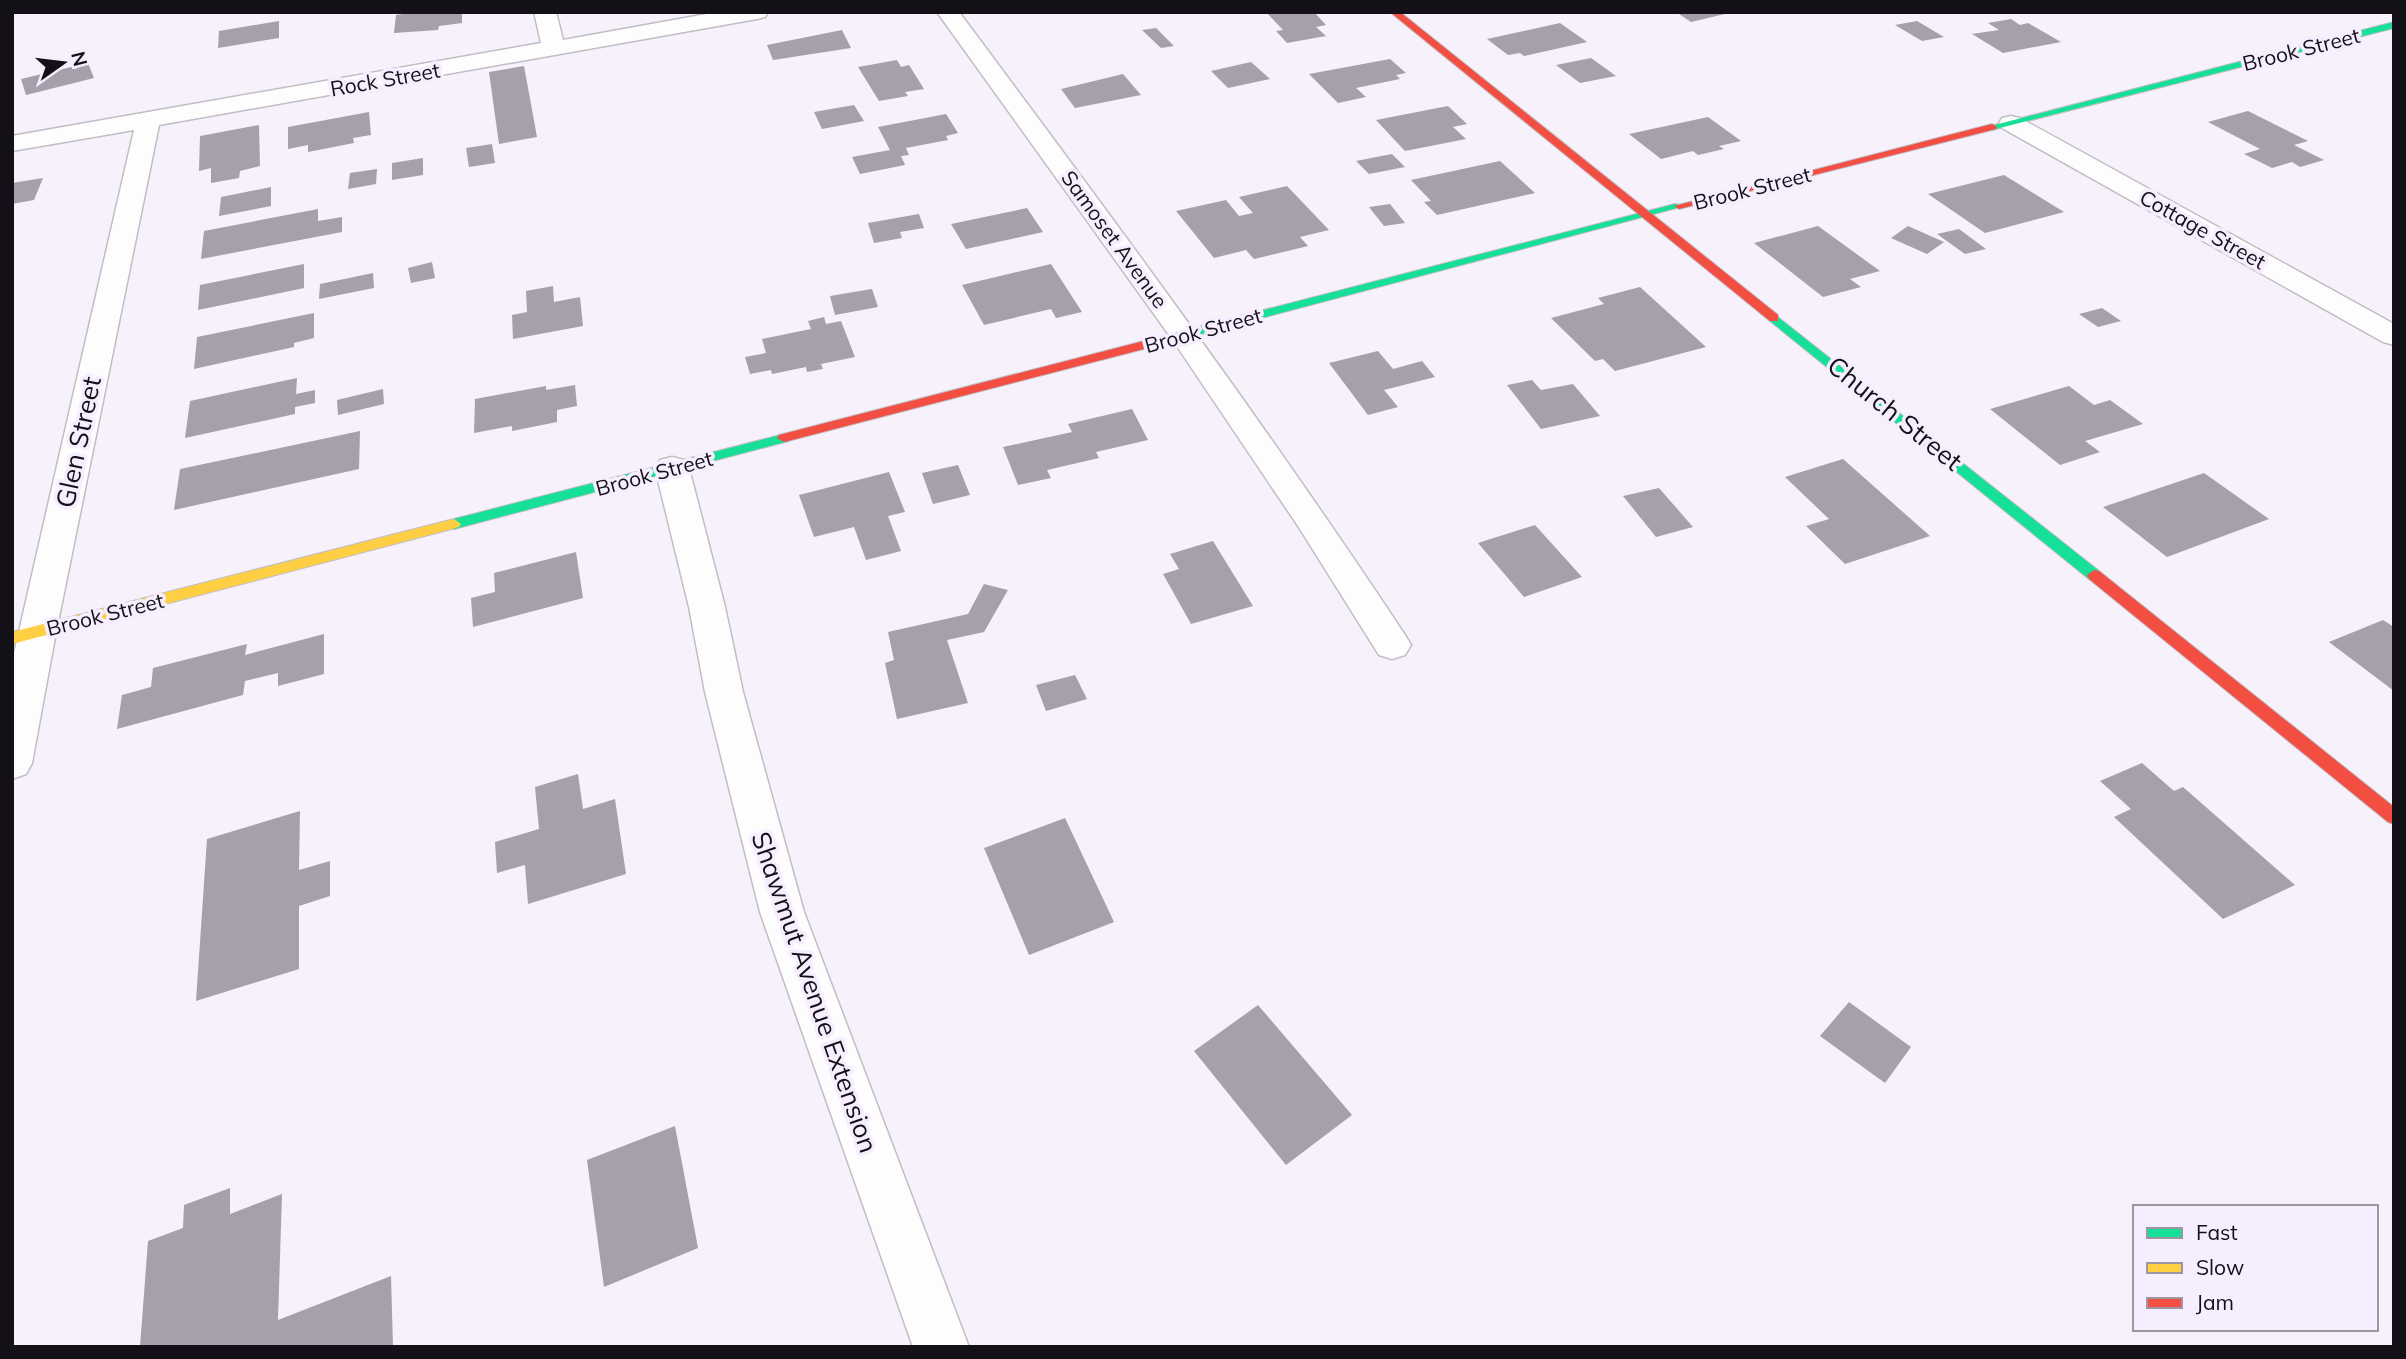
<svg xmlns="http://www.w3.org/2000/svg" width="2406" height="1359" font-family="Mulish,sans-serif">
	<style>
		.building { fill: #a79fac }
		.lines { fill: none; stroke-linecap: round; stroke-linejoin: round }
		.street-casing { stroke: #c1bdc5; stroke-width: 3 }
		.fast-casing { stroke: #c1bdc5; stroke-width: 2 }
		.slow-casing { stroke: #c1bdc5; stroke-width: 2 }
		.jam-casing { stroke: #c1bdc5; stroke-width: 2 }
		.street { fill: #fefdfe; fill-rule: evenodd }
		.fast { fill: #16e098; fill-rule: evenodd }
		.slow { fill: #ffcf43; fill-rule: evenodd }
		.jam { fill: #f24e42; fill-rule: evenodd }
		.labels { text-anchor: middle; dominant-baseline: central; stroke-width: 7; stroke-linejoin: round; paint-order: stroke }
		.far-street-label { font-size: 21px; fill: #141018; stroke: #f6edfe }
		.street-label { font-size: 26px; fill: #141018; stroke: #f6edfe }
	</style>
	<rect width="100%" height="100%" fill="#f6f1fa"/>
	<g class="building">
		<polygon points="417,12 462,12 462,23 439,26 438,30 394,33 396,15"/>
		<polygon points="1266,12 1314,12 1326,25 1316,27 1326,36 1287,43 1276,31 1283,30"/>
		<polygon points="1676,12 1722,12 1725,14 1691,22"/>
		<polygon points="2011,19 2020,25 2028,23 2061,42 2003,53 1972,34 1999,30 1988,23"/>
		<polygon points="279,21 279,38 218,48 219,31"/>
		<polygon points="1917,21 1944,37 1922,41 1895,25"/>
		<polygon points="1560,23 1587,42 1524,56 1520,53 1508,55 1487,39"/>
		<polygon points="1156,28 1174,46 1161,48 1142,30"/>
		<polygon points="842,30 851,48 773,60 767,45"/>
		<polygon points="1591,58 1616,76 1580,83 1556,65"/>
		<polygon points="1390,59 1406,73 1396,75 1400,79 1356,88 1366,97 1338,103 1309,74"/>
		<polygon points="897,60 901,67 909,65 924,89 905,92 908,96 879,101 858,67"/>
		<polygon points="1251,62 1270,79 1228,88 1211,71"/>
		<polygon points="88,63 94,78 26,95 21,79"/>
		<polygon points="524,66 537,137 499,144 489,72"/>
		<polygon points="1123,74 1141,95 1075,108 1061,89"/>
		<polygon points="854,105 864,121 822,129 814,112"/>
		<polygon points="1448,106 1467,124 1453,127 1466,139 1405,151 1376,120"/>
		<polygon points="2248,111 2308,141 2294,145 2324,160 2300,167 2292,162 2272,168 2244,154 2260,149 2208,122"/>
		<polygon points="369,112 371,135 353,138 354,143 308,152 308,145 288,149 288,127"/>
		<polygon points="946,114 958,133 946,136 948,140 906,148 909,155 901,156 905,165 860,174 852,157 890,150 878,127"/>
		<polygon points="1708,117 1741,141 1719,146 1724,149 1698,155 1693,151 1661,159 1629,134"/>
		<polygon points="259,125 260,166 240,171 239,178 211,183 211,168 199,171 200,136"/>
		<polygon points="492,144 495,163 469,167 466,148"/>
		<polygon points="1392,154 1405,167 1369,174 1356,161"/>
		<polygon points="423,158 423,175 392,180 392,163"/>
		<polygon points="1500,161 1535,193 1437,215 1424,202 1431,201 1411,180"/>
		<polygon points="377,169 376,184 348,189 350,173"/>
		<polygon points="2004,175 2064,212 1985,233 1928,194"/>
		<polygon points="43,178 34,200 12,204 12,183"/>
		<polygon points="1287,186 1329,230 1300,237 1308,246 1254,259 1246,250 1214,258 1176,211 1226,200 1239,216 1253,213 1239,197"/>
		<polygon points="271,187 271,206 219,216 221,197"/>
		<polygon points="1390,204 1405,223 1384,226 1369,207"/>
		<polygon points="1027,208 1043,232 966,249 951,224"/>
		<polygon points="318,209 318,221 342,217 342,232 201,259 204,231"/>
		<polygon points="919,214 924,228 900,232 902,238 874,243 868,223"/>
		<polygon points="1818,226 1880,271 1850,279 1861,287 1823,297 1754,243"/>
		<polygon points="1908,226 1944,242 1927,254 1891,238"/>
		<polygon points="1959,229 1986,249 1965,254 1937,234"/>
		<polygon points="432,262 435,278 411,283 408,268"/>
		<polygon points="304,264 304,288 198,310 200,285"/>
		<polygon points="1051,264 1082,312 1056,318 1051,309 984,325 962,285"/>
		<polygon points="373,273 374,288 319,299 320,284"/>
		<polygon points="553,286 554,302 580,297 583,326 513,339 512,315 527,312 526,291"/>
		<polygon points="1640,287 1706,347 1615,371 1603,359 1595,361 1551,318 1604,304 1598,298"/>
		<polygon points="872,289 878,307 835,315 830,296"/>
		<polygon points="2102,308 2121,321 2098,327 2079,314"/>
		<polygon points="314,313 314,338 294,343 294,347 194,369 197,337"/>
		<polygon points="824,317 826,324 841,321 855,357 821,364 823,369 807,372 806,367 772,374 771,370 750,374 745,357 766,353 762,339 811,329 808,321"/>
		<polygon points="1378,351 1393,369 1422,361 1435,377 1384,390 1398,407 1368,415 1329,363"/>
		<polygon points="297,378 296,394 315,390 315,403 295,407 295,414 185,438 190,401"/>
		<polygon points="1532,380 1541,390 1573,384 1600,416 1541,429 1507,385"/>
		<polygon points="575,385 577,406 557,410 557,422 512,431 512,426 474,433 475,399 546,386 546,390"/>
		<polygon points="2069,386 2094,405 2110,400 2143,424 2085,441 2100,452 2060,465 1990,409"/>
		<polygon points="383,389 384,404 338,415 337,400"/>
		<polygon points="1132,409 1148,440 1096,452 1099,458 1047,470 1051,478 1018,485 1003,447 1072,432 1068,424"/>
		<polygon points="360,431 359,469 174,510 180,469"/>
		<polygon points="1843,459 1930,536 1845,564 1806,526 1829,519 1785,477"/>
		<polygon points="958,465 970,495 933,504 922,473"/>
		<polygon points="889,472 905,512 888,516 901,551 866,560 854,527 814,537 799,495"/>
		<polygon points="2204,473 2269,519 2167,557 2103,507"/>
		<polygon points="1659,488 1693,527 1656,537 1623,496"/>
		<polygon points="1535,525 1582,577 1524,597 1478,543"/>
		<polygon points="1213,541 1253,606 1191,624 1163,574 1179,569 1170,554"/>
		<polygon points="576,552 583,598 473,627 471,598 495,592 494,573"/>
		<polygon points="984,584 1008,590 984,632 947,640 968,703 897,719 885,663 894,660 888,632 968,614"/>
		<polygon points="2383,620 2394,627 2394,691 2329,642"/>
		<polygon points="324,634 324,674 278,686 278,673 245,681 243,695 117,729 122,695 151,687 153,668 247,644 245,655"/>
		<polygon points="1075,675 1087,699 1046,711 1036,685"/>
		<polygon points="2142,763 2174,791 2183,787 2295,885 2223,919 2114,817 2131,809 2100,781"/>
		<polygon points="578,774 583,809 615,799 626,874 528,904 525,865 497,873 495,842 539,829 535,787"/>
		<polygon points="300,811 299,870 330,861 330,896 299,906 299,969 196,1001 207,839"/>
		<polygon points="1065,818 1114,922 1029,955 984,848"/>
		<polygon points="1849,1002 1911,1047 1885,1083 1820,1036"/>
		<polygon points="1258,1005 1352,1115 1286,1165 1194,1051"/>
		<polygon points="675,1126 698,1248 604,1287 587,1160"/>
		<polygon points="230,1188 230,1214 282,1194 278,1320 391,1276 393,1347 140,1347 148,1241 183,1228 184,1205"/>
	</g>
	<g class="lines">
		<defs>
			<g id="street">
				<polygon points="534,12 556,12 563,40 718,12 768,12 765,17 757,19 159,125 56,632 32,763 26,774 12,779 12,662 134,130 12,151 12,136 541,43"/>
				<path d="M937,12h22c153,205 305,410 446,623l6,10 -6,10 -13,4 -13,-4 -81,-129 -126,-187z"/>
				<polygon points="2011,116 2020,118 2394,324 2394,345 2383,342 2002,128 1999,123 2002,118"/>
				<polygon points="672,457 684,460 689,468 725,607 743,692 804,912 969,1347 913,1347 760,912 705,692 689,607 655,468 660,460"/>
			</g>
			<g id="fast">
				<polygon points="2394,22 2394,28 1992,130 1987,127"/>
				<polygon points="1675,204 1684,206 1171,342 1163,342 1161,339 1163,336"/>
				<polygon points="1774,314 2099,571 2101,575 2099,579 2089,579 1770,321 1768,318"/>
				<polygon points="784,434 789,435 789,441 454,529 447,524 454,519"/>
			</g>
			<polygon id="slow" points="454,519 461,524 459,527 12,644 12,632"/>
			<g id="jam">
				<polygon points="1390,12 1400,12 1778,315 1778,321 1770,321"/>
				<polygon points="1992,124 1997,127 1996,129 1679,209 1674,206"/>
				<polygon points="1167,335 1171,336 1171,342 784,442 777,438 779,435"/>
				<polygon points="2094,570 2099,571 2394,807 2394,824 2388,822 2089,579 2087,575"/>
			</g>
		</defs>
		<use href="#street" class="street-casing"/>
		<use href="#fast" class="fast-casing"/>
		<use href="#slow" class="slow-casing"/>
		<use href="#jam" class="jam-casing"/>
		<use href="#street" class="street"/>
		<use href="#fast" class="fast"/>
		<use href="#slow" class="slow"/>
		<use href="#jam" class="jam"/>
	</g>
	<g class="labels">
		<g class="far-street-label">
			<text transform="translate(2301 49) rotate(-14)">Brook Street</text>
			<text transform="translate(385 79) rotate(-10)">Rock Street</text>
			<text transform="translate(1752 188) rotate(-14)">Brook Street</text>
			<text transform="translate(2203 229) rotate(29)">Cottage Street</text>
			<text transform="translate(1115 239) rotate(54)">Samoset Avenue</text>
			<text transform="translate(1203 330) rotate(-15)">Brook Street</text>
			<text transform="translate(654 473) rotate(-15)">Brook Street</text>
			<text transform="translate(105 614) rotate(-14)">Brook Street</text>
		</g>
		<g class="street-label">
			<text transform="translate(1895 413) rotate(39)">Church Street</text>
			<text transform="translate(78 442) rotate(-78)">Glen Street</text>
			<text transform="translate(815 992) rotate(71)">Shawmut Avenue Extension</text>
		</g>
	</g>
	<rect width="2406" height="1359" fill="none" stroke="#141018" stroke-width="28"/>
	<rect x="2133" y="1205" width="245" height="126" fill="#f6edfe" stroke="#9c95a2" stroke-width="2"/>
	<rect x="2147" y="1228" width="35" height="10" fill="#16e098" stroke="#9c95a2" stroke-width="2"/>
	<text x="2196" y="1240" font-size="21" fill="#141018">Fast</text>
	<rect x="2147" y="1263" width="35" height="10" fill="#ffcf43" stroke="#9c95a2" stroke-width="2"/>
	<text x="2196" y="1275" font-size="21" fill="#141018">Slow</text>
	<rect x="2147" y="1298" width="35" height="10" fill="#f24e42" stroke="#9c95a2" stroke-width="2"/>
	<text x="2196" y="1310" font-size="21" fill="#141018">Jam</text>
	<g transform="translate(63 63) rotate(76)" stroke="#f6edfe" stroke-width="5" paint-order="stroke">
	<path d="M0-5L12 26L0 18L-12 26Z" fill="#141018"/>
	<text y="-10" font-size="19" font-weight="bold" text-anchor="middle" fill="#141018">N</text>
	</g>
</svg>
